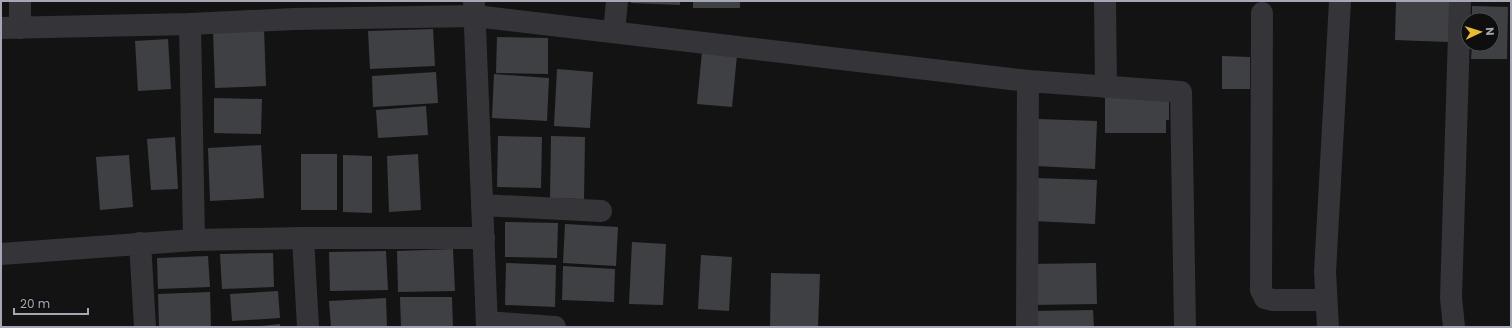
<svg xmlns="http://www.w3.org/2000/svg" width="1512" height="328" font-family="Poppins,sans-serif">
	<style>
		.building { fill: #3f4044 }
		.lines { fill: none; stroke-linecap: round; stroke-linejoin: round }
		.minor { stroke: #343439; stroke-width: 22 }
	</style>
	<rect width="100%" height="100%" fill="#131314"/>
	<g class="building">
		<polygon points="631,1 680,1 680,5 631,3"/>
		<rect x="693" y="1" width="47" height="7"/>
		<polygon points="1396,1 1450,1 1448,42 1395,40"/>
		<polygon points="1472,6 1508,7 1507,59 1471,59 1472,44 1492,44 1492,20 1472,20"/>
		<polygon points="264,28 266,86 215,88 213,30"/>
		<polygon points="433,29 435,66 370,69 368,31"/>
		<polygon points="497,37 548,38 548,74 496,73"/>
		<polygon points="168,39 171,89 138,91 135,41"/>
		<polygon points="702,52 737,55 732,107 697,104"/>
		<polygon points="1222,56 1250,57 1250,89 1222,89"/>
		<polygon points="557,69 593,72 590,128 554,126"/>
		<polygon points="436,72 438,103 373,107 372,76"/>
		<polygon points="494,74 549,78 547,121 492,118"/>
		<polygon points="1105,94 1169,99 1169,120 1166,120 1166,133 1105,133"/>
		<polygon points="214,98 262,99 261,134 214,133"/>
		<polygon points="426,106 428,135 378,138 376,110"/>
		<polygon points="1038,119 1097,121 1095,169 1036,166"/>
		<polygon points="498,136 542,137 541,188 497,187"/>
		<polygon points="551,136 585,137 584,199 550,198"/>
		<polygon points="175,137 178,189 151,190 147,139"/>
		<polygon points="261,145 264,198 210,201 208,148"/>
		<rect x="301" y="154" width="36" height="56"/>
		<polygon points="418,154 421,210 389,212 387,156"/>
		<polygon points="129,155 133,207 100,210 96,157"/>
		<polygon points="343,155 372,156 372,213 343,212"/>
		<polygon points="1035,178 1097,180 1095,224 1033,221"/>
		<polygon points="505,222 558,223 557,258 505,257"/>
		<polygon points="565,224 618,227 616,266 563,263"/>
		<polygon points="632,242 666,244 663,305 629,304"/>
		<polygon points="453,249 455,291 398,292 397,251"/>
		<polygon points="386,251 388,290 330,291 329,252"/>
		<polygon points="273,253 274,287 222,289 220,254"/>
		<polygon points="701,255 732,257 729,311 698,309"/>
		<polygon points="208,256 210,287 158,289 157,258"/>
		<polygon points="506,263 556,265 555,307 505,305"/>
		<polygon points="1096,263 1097,304 1031,305 1030,264"/>
		<polygon points="563,266 615,269 614,302 562,300"/>
		<polygon points="771,273 820,274 818,327 770,327"/>
		<polygon points="278,291 280,318 232,321 230,294"/>
		<polygon points="210,292 211,327 159,327 158,294"/>
		<polygon points="400,297 452,297 453,327 401,327"/>
		<polygon points="386,298 387,327 331,327 329,301"/>
		<polygon points="1093,310 1094,327 1032,327 1032,311"/>
		<polygon points="280,324 280,327 261,327 261,326"/>
	</g>
	<g class="lines">
		<g class="minor">
			<polyline points="1105,1 1106,87"/>
			<polyline points="474,2 487,327"/>
			<polyline points="1262,13 1261,290 1265,298 1273,300 1326,300"/>
			<polyline points="190,24 194,240"/>
			<polyline points="1,28 190,24 294,19 475,16 1028,81"/>
			<polyline points="20,28 20,1"/>
			<polyline points="614,32 617,1"/>
			<polyline points="482,205 601,211"/>
			<polyline points="303,238 308,327"/>
			<polyline points="140,243 145,327"/>
			<polyline points="1,254 194,240 303,238 484,238"/>
			<polyline points="487,322 555,327"/>
			<polyline points="1027,327 1028,81 1181,92 1185,327"/>
			<polyline points="1328,327 1325,272 1340,1"/>
			<polyline points="1454,327 1451,298 1460,1"/>
		</g>
	</g>
	<rect width="1512" height="328" fill="none" stroke="#a5a8b4" stroke-width="4"/>
	<g transform="translate(1480 32) rotate(86)"><circle r="19" fill="#0e0e0f" stroke="#4a4c51"/>
	<path d="M0-3L7 15L0 10L-7 15Z" fill="#eabc35"/>
	<text y="-6" font-size="11" font-weight="bold" text-anchor="middle" fill="#a5a8b4">N</text>
	</g>
	<path d="M14 308v6h74v-6" fill="none" stroke="#a5a8b4" stroke-width="2"/>
	<text x="20" y="308" font-size="12" fill="#a5a8b4" stroke="#0e0e0f" stroke-width="3" paint-order="stroke">20 m</text>
</svg>
